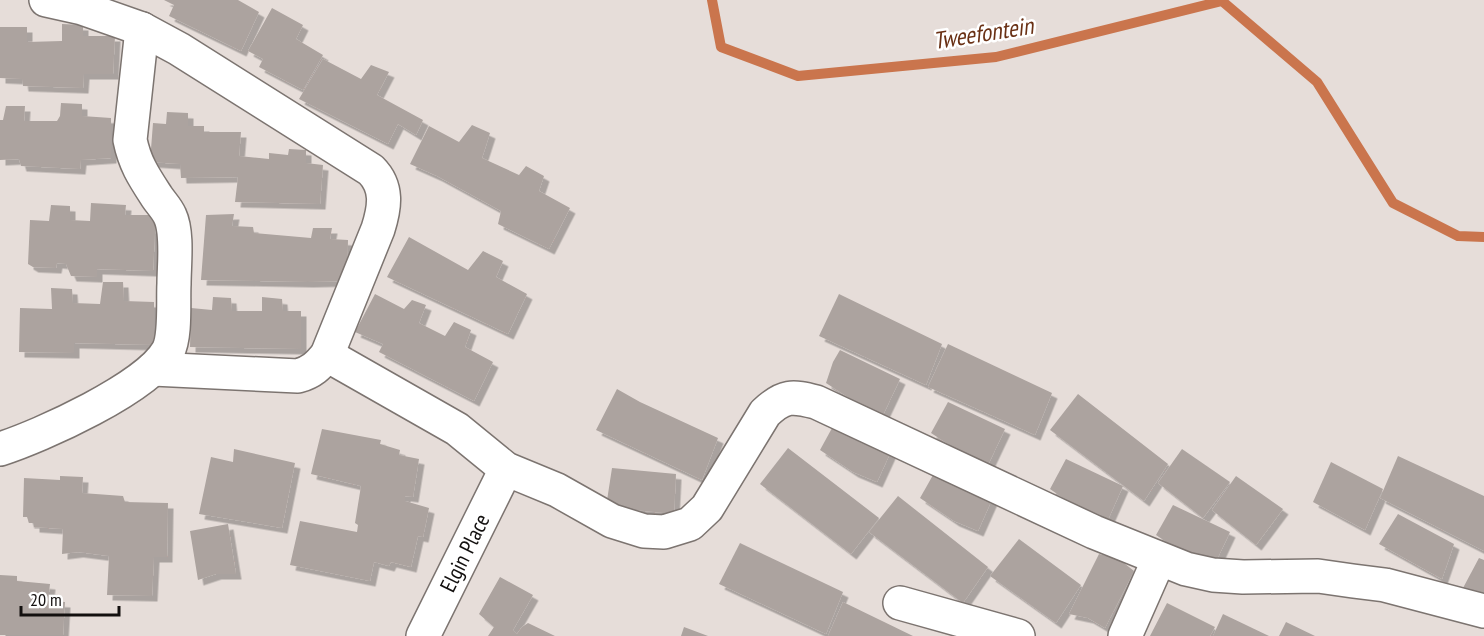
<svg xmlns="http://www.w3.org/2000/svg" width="1484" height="636" font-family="'PT Sans Narrow',sans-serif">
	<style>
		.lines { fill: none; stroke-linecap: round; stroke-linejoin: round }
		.stream { stroke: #ca754d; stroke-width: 10 }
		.building { fill: #aca39f; filter: url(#shadow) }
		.minor-casing { stroke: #7c7470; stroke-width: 36 }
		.minor { stroke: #fff; stroke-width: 33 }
		.labels { text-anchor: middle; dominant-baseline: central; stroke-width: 5; stroke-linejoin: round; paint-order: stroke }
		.street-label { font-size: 22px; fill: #13100f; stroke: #fff }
		.water-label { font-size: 24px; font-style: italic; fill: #693014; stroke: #fff }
	</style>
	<defs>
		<filter id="shadow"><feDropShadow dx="5.5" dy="5.5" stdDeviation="0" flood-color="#0004"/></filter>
	</defs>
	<rect width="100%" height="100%" fill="#e6ddd9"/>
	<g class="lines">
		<polyline class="stream" points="712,0 721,47 798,76 996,57 1222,1 1317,82 1393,203 1458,236 1484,237"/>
	</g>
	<g class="building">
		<polygon points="164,0 238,0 259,12 241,51 169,16 174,5"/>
		<polygon points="272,8 303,25 296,39 323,55 303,90 259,67 263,59 248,51"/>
		<polygon points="62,24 83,25 83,36 115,36 113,74 84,74 83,88 23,86 22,79 0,78 0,27 27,27 27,42 62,41"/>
		<polygon points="323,59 361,79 371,65 389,72 377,95 423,120 416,135 398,124 388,144 299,99"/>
		<polygon points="61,103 82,104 82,116 111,118 111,158 81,160 80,169 21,166 19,159 0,160 0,120 3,120 6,106 25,106 24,121 57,121 60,116"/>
		<polygon points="167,112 188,113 188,126 204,126 204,132 241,132 239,156 269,159 269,153 288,155 289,149 306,150 306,163 323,165 320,204 235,202 238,177 181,178 180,164 150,162 153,123 166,124"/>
		<polygon points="472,125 490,133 482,158 519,175 526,166 544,176 539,191 570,208 549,249 498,224 501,211 437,176 410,164 429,126 459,142"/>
		<polygon points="91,203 126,205 125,215 156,215 153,271 97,269 97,277 71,276 66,264 57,263 56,268 33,267 28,264 30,220 49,221 51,205 70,206 70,220 90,221"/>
		<polygon points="234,214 232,226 253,227 254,233 311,238 313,228 332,228 330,239 348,240 347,281 308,282 201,280 206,215"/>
		<polygon points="409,237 468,270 483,251 503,261 496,277 527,294 508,334 387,277"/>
		<polygon points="103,282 123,282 124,301 154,302 154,345 74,343 74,353 19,352 20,308 52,309 51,288 72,289 73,303 100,304"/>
		<polygon points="375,294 404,309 412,300 426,305 419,323 445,336 454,322 471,330 465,347 493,362 474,401 379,352 383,344 355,332"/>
		<polygon points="839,294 942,344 926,385 819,336"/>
		<polygon points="213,297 231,298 232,311 262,311 262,297 282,299 283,311 301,311 301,349 190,347 191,308 212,310"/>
		<polygon points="948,344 1052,393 1035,435 928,387"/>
		<polygon points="840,350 900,379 883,415 860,405 826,383 833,362"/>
		<polygon points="617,389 640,402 718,438 702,480 596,430"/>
		<polygon points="1078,394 1168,464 1144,501 1050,430"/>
		<polygon points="948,402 1005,429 988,465 965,455 931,433"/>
		<polygon points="837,419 893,447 877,482 853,472 820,450"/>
		<polygon points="322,429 381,440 380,444 400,450 399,455 419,459 413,497 405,496 405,501 429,508 423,537 418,536 411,567 391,562 389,566 374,562 370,581 290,565 300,521 357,532 358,525 355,523 361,486 311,474"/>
		<polygon points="788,448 879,518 851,554 760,484"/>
		<polygon points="234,449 295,463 282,528 199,514 211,457 233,462"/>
		<polygon points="1182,449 1230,482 1203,518 1158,483"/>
		<polygon points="1398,456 1484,496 1484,551 1380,498"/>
		<polygon points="1066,459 1123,486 1107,522 1083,512 1050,489"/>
		<polygon points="1331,462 1383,489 1365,530 1313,502"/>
		<polygon points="612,468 676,474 674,514 606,507"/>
		<polygon points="937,468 994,495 978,531 954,521 920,498"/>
		<polygon points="60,476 83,477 82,493 123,496 125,502 168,503 167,557 154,557 152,596 107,595 109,556 78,552 62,554 63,529 34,527 34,523 29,523 27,517 23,517 24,478 60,480"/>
		<polygon points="1236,476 1283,509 1256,545 1212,510"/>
		<polygon points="898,496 988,567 963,603 869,532"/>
		<polygon points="1173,505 1230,532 1213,568 1190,558 1156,535"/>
		<polygon points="1398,514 1454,544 1442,579 1379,544"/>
		<polygon points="228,524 236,574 216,574 198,580 190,531"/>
		<polygon points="1019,539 1081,585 1056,623 990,576"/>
		<polygon points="740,543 843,592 826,634 719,584"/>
		<polygon points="1099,554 1119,559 1134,571 1105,628 1088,618 1069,614"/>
		<polygon points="1479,558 1484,560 1484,600 1463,588"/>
		<polygon points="0,575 17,576 17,581 50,584 48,601 65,602 63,635 0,635"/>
		<polygon points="500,577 533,595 513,630 517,634 522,627 528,623 555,636 488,636 494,627 479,614"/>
		<polygon points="843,602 913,636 828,636"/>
		<polygon points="1167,603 1215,627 1210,636 1150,636"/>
		<polygon points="1223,614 1269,636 1213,636"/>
		<polygon points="1286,622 1315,636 1279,636"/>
		<polygon points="684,627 708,636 681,636"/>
	</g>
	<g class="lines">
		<defs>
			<g id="minor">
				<path d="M46,0l36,8 60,21 37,20 192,121c17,17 14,37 7,59l-51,126c-9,11 -15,17 -29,21l-145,-7"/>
				<path d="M327,355l130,74 49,40 51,21 55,31 32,10 20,1 26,-8 17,-16 58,-95c19,-18 27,-17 51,-11l278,130 92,37 27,6 30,2 75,-1 35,5 32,4 99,26"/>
				<path d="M0,449c41,-13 147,-61 168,-98 8,-15 5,-50 6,-67 0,-19 4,-51 -4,-68 -3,-7 -9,-13 -13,-19 -13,-20 -22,-33 -27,-57l12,-111"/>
				<polyline points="900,603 1018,636"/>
				<path id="s1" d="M423,636l83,-167"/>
				<polyline points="1125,636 1159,559"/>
			</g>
		</defs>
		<use href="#minor" class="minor-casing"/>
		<use href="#minor" class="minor"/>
	</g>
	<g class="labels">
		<g class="street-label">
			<text stroke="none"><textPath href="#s1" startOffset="93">Elgin Place</textPath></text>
		</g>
		<g class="water-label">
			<text transform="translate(983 33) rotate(-9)">Tweefontein</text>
		</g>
	</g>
	<path d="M21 606v9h98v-9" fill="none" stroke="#13100f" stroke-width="3"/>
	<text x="30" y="606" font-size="18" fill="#13100f" stroke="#ffffff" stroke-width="4.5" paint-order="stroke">20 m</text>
</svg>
